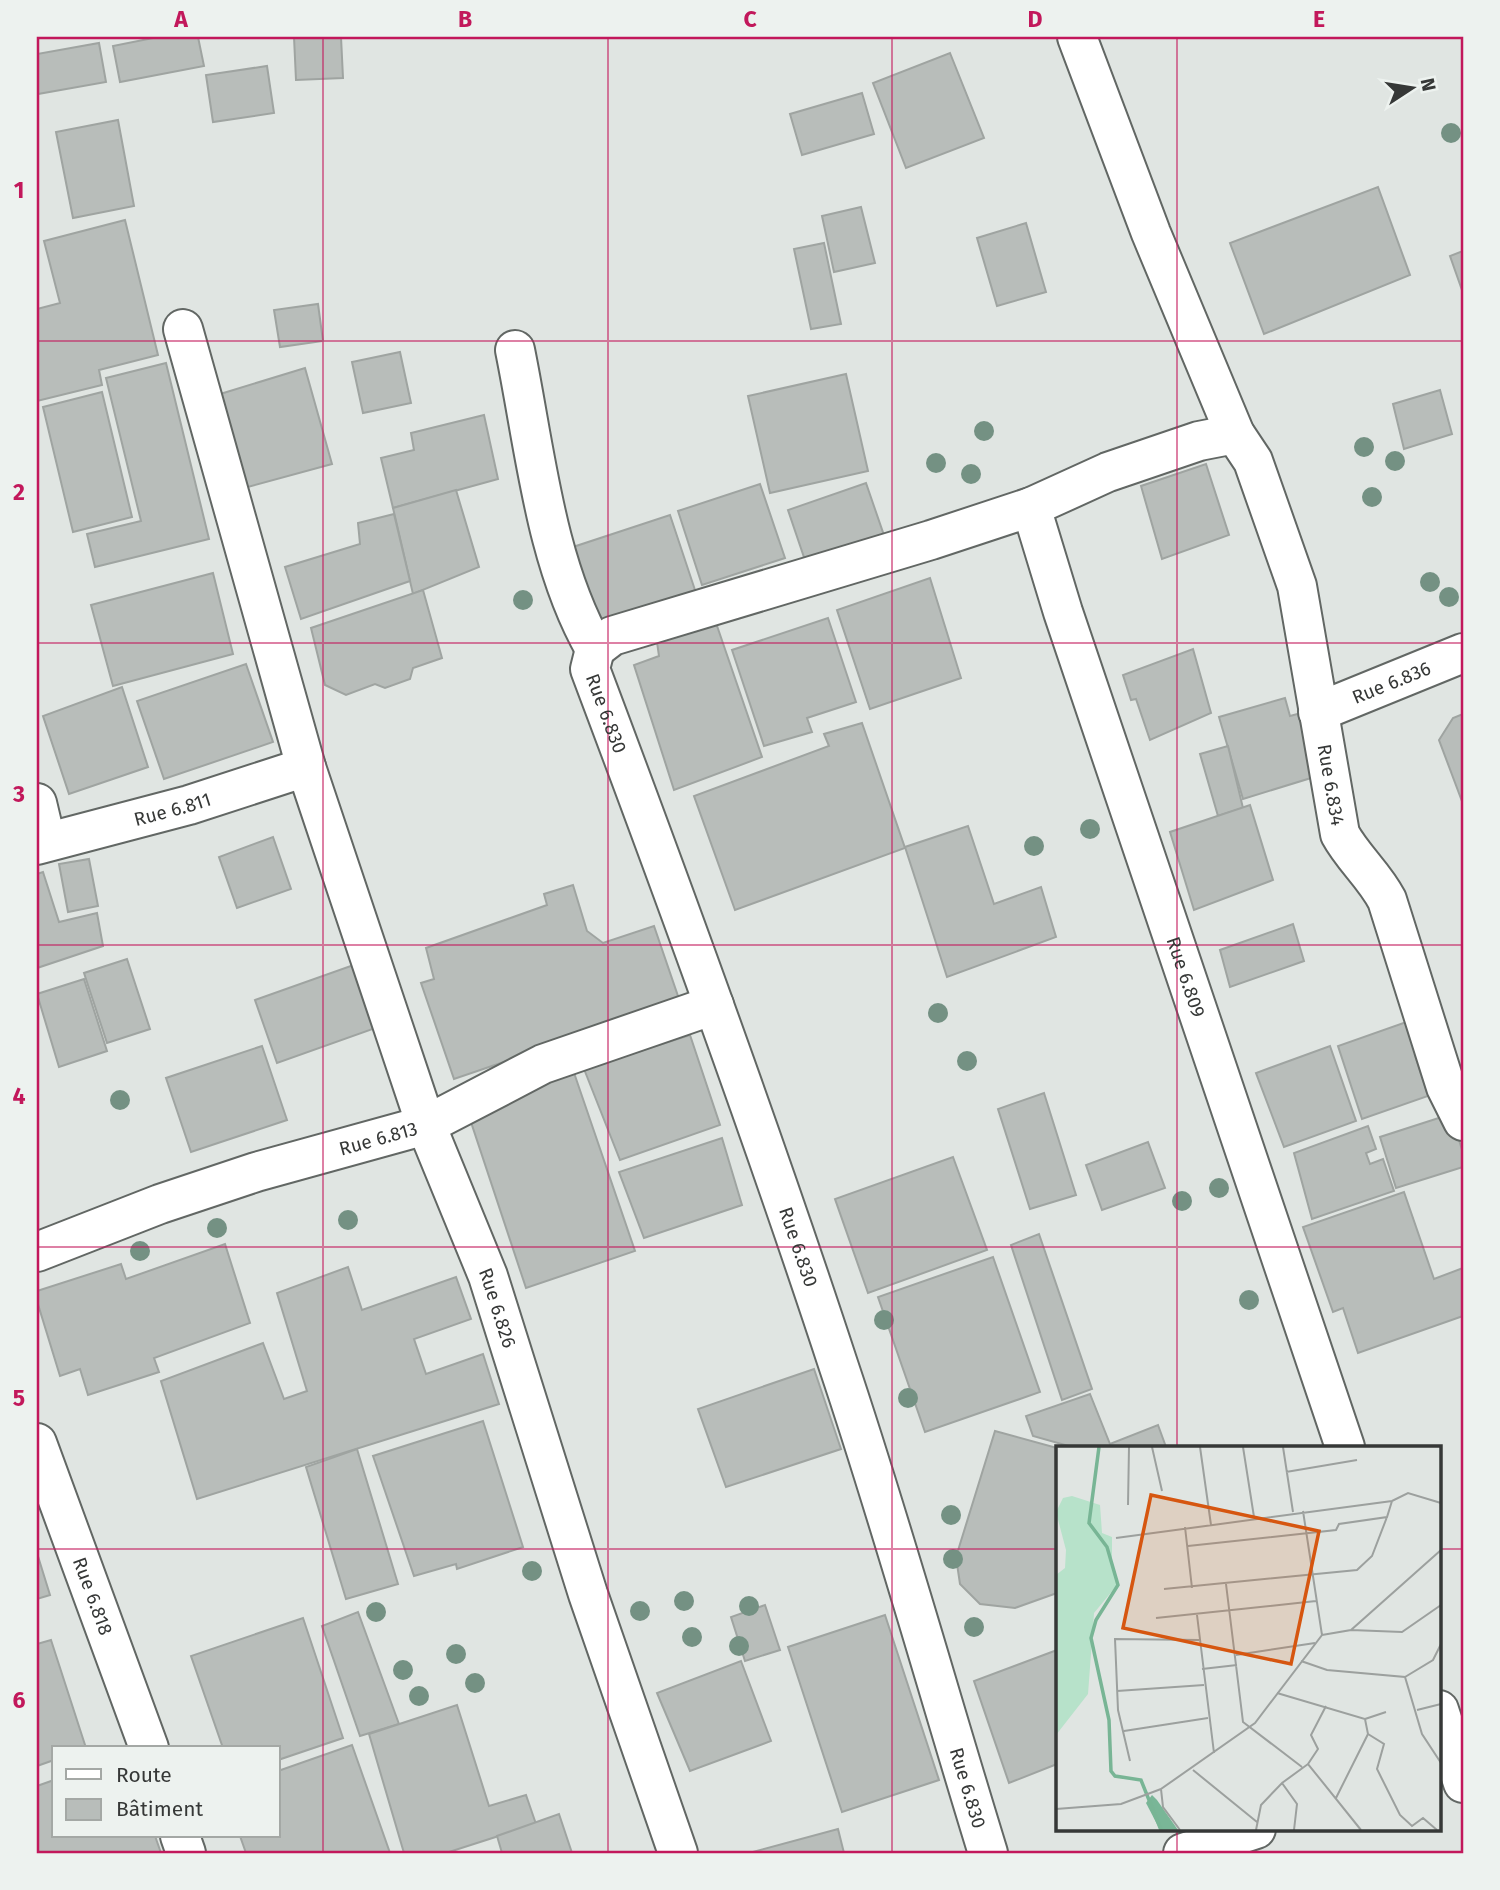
<svg xmlns="http://www.w3.org/2000/svg" width="1500" height="1890" font-family="'Fira Sans',sans-serif">
	<style>
		.building { fill: #b8bdba; stroke: #9fa4a1; stroke-width: 2 }
		.lines { fill: none; stroke-linecap: round; stroke-linejoin: round }
		.minor-casing { stroke: #626764; stroke-width: 42 }
		.minor { stroke: #fff; stroke-width: 38 }
		.tree { fill: #749183 }
		.grid { fill: none; stroke: #c2185b; stroke-width: 2; stroke-opacity: 0.55 }
		.labels { text-anchor: middle; dominant-baseline: central; stroke-width: 7; stroke-linejoin: round; paint-order: stroke }
		.street-label { font-size: 19px; fill: #363837; stroke: #edf2ef }
		.inset-river { fill: none; stroke: #78b595; stroke-width: 3.5 }
		.inset-road { fill: none; stroke: #9ca09e; stroke-width: 2 }
		.view { fill: #d65610; fill-opacity: 0.15; stroke: #d65610; stroke-width: 3.5 }
		.inset-edge { fill: none; stroke: #363837; stroke-width: 3.5 }
		.neatline { fill: none; stroke: #c2185b; stroke-width: 2.5 }
		.grid-label { font-size: 23px; text-anchor: middle; font-weight: bold; fill: #c2185b }
	</style>
	<rect width="100%" height="100%" fill="#e0e5e2"/>
	<g class="building">
		<polygon points="158,37 198,37 204,66 120,82 113,46"/>
		<polygon points="294,37 341,37 343,78 296,80"/>
		<polygon points="99,43 106,82 38,94 37,54"/>
		<polygon points="950,53 984,138 906,168 873,83"/>
		<polygon points="267,66 274,113 213,122 206,75"/>
		<polygon points="862,93 874,134 802,155 790,114"/>
		<polygon points="118,120 134,206 73,218 56,132"/>
		<polygon points="1378,187 1410,275 1264,334 1230,243"/>
		<polygon points="861,207 875,263 834,272 822,216"/>
		<polygon points="125,220 158,355 99,370 102,385 37,401 37,309 60,303 44,241"/>
		<polygon points="1026,223 1046,292 997,306 977,238"/>
		<polygon points="824,243 841,324 811,329 794,249"/>
		<polygon points="1463,251 1463,293 1450,256"/>
		<polygon points="318,304 323,341 280,347 274,310"/>
		<polygon points="400,352 411,403 363,413 352,362"/>
		<polygon points="166,363 209,539 95,567 87,534 141,521 106,378"/>
		<polygon points="305,368 332,464 244,488 217,395"/>
		<polygon points="846,374 868,471 770,493 748,396"/>
		<polygon points="1440,390 1452,434 1404,449 1393,404"/>
		<polygon points="102,392 132,517 73,532 43,407"/>
		<polygon points="484,415 498,479 393,508 381,458 414,450 411,433"/>
		<polygon points="1206,464 1229,535 1162,559 1141,486"/>
		<polygon points="866,483 888,547 810,575 788,510"/>
		<polygon points="760,484 785,558 702,585 678,511"/>
		<polygon points="456,490 479,567 413,594 393,508"/>
		<polygon points="394,514 410,581 301,619 285,567 360,544 358,523"/>
		<polygon points="670,515 697,596 594,630 567,549"/>
		<polygon points="213,573 233,654 113,686 91,605"/>
		<polygon points="930,578 961,678 870,709 837,610"/>
		<polygon points="423,590 442,658 413,668 410,679 385,688 375,684 346,695 325,685 311,628"/>
		<polygon points="828,618 856,702 807,718 812,732 764,746 732,650"/>
		<polygon points="715,620 762,757 674,790 634,665 659,656 657,642"/>
		<polygon points="1193,649 1211,713 1150,740 1136,699 1131,700 1123,675"/>
		<polygon points="246,664 273,742 164,779 137,701"/>
		<polygon points="122,687 148,767 69,794 43,716"/>
		<polygon points="1285,698 1290,716 1305,712 1324,774 1243,799 1219,717"/>
		<polygon points="1463,714 1463,804 1439,740 1453,718"/>
		<polygon points="862,723 905,848 735,910 694,796 829,746 824,734"/>
		<polygon points="1228,746 1243,808 1218,816 1200,754"/>
		<polygon points="1250,805 1273,880 1194,910 1170,832"/>
		<polygon points="968,826 994,904 1041,887 1056,937 947,977 905,847"/>
		<polygon points="273,837 291,889 237,908 219,857"/>
		<polygon points="89,859 98,906 68,912 59,864"/>
		<polygon points="43,872 59,922 97,913 103,946 37,968 37,874"/>
		<polygon points="573,885 587,931 603,943 654,926 680,1002 454,1079 421,983 434,979 426,948 547,905 544,894"/>
		<polygon points="1293,924 1304,961 1230,987 1220,950"/>
		<polygon points="127,959 150,1029 107,1043 84,973"/>
		<polygon points="362,962 384,1025 277,1063 255,1000"/>
		<polygon points="84,979 107,1051 59,1067 37,994"/>
		<polygon points="1412,1020 1423,1051 1415,1055 1428,1096 1362,1119 1338,1046"/>
		<polygon points="690,1035 720,1125 620,1160 584,1069"/>
		<polygon points="262,1046 287,1120 191,1152 166,1078"/>
		<polygon points="1330,1046 1356,1121 1284,1147 1256,1073"/>
		<polygon points="571,1064 635,1251 526,1288 465,1104"/>
		<polygon points="1044,1093 1076,1195 1030,1209 998,1109"/>
		<polygon points="1451,1114 1463,1153 1463,1167 1396,1188 1380,1137"/>
		<polygon points="1368,1126 1376,1149 1366,1153 1370,1164 1383,1159 1394,1191 1312,1219 1294,1153"/>
		<polygon points="722,1138 742,1205 644,1238 619,1172"/>
		<polygon points="1148,1142 1165,1188 1102,1210 1086,1165"/>
		<polygon points="953,1157 987,1250 868,1293 835,1199"/>
		<polygon points="1404,1192 1434,1279 1463,1268 1463,1316 1358,1353 1343,1308 1333,1312 1303,1227"/>
		<polygon points="1039,1234 1092,1389 1062,1400 1011,1245"/>
		<polygon points="225,1244 250,1323 154,1358 159,1372 88,1395 80,1369 60,1376 37,1301 37,1291 121,1264 126,1279"/>
		<polygon points="993,1257 1040,1392 925,1432 878,1297"/>
		<polygon points="348,1267 362,1310 456,1277 471,1319 414,1339 426,1374 483,1354 499,1404 197,1499 161,1381 263,1343 284,1399 307,1391 277,1293"/>
		<polygon points="814,1369 841,1449 726,1487 698,1409"/>
		<polygon points="1090,1394 1110,1444 1158,1425 1166,1447 1072,1447 1033,1436 1026,1416"/>
		<polygon points="483,1421 523,1547 457,1569 456,1564 414,1576 373,1456"/>
		<polygon points="995,1431 1057,1448 1057,1593 1015,1608 980,1604 960,1584 956,1557"/>
		<polygon points="357,1449 398,1584 346,1599 306,1467"/>
		<polygon points="37,1553 50,1595 37,1599"/>
		<polygon points="765,1605 780,1650 745,1661 731,1617"/>
		<polygon points="358,1612 399,1724 360,1736 322,1626"/>
		<polygon points="885,1615 939,1780 842,1812 788,1647"/>
		<polygon points="303,1618 343,1738 278,1760 278,1748 223,1748 191,1656"/>
		<polygon points="51,1640 86,1748 54,1748 54,1760 37,1766 37,1644"/>
		<polygon points="1057,1650 1057,1764 1009,1783 974,1681"/>
		<polygon points="741,1661 771,1741 690,1771 657,1693"/>
		<polygon points="457,1705 489,1806 526,1795 536,1824 446,1853 404,1853 369,1734"/>
		<polygon points="352,1745 390,1853 246,1853 240,1836 278,1836 278,1771"/>
		<polygon points="54,1780 54,1836 155,1836 161,1853 37,1853 37,1786"/>
		<polygon points="559,1814 572,1853 502,1853 497,1836"/>
		<polygon points="838,1829 844,1853 749,1853"/>
	</g>
	<g class="lines">
		<defs>
			<g id="minor">
				<path id="s1" d="M1077,37l74,196 84,201 18,27 44,125 43,248c13,24 34,41 47,66l59,187 17,34"/>
				<path id="s2" d="M183,329l123,438 120,358 62,151 100,318 90,259"/>
				<path d="M515,350c20,98 30,212 80,299"/>
				<path id="s3" d="M1031,507l32,105 282,835"/>
				<path id="s4" d="M595,649l-5,20c87,231 172,463 249,698 54,161 99,324 149,486"/>
				<polyline points="595,649 612,636 931,540 1031,507 1108,472 1199,441 1235,434"/>
				<path id="s5" d="M1318,712l145,-59"/>
				<polyline points="37,803 46,841"/>
				<path id="s6" d="M37,845l152,-40 117,-38"/>
				<path id="s7" d="M37,1252l123,-48 96,-32 170,-47 117,-61 171,-59"/>
				<path id="s8" d="M37,1443l112,305"/>
				<polyline points="1439,1710 1463,1783"/>
				<polyline points="180,1836 186,1853"/>
				<polyline points="1183,1853 1256,1829"/>
			</g>
		</defs>
		<use href="#minor" class="minor-casing"/>
		<use href="#minor" class="minor"/>
	</g>
	<g class="tree">
		<circle cx="1451" cy="133" r="10"/>
		<circle cx="984" cy="431" r="10"/>
		<circle cx="1364" cy="447" r="10"/>
		<circle cx="1395" cy="461" r="10"/>
		<circle cx="936" cy="463" r="10"/>
		<circle cx="971" cy="474" r="10"/>
		<circle cx="1372" cy="497" r="10"/>
		<circle cx="1430" cy="582" r="10"/>
		<circle cx="1449" cy="597" r="10"/>
		<circle cx="523" cy="600" r="10"/>
		<circle cx="1090" cy="829" r="10"/>
		<circle cx="1034" cy="846" r="10"/>
		<circle cx="938" cy="1013" r="10"/>
		<circle cx="967" cy="1061" r="10"/>
		<circle cx="120" cy="1100" r="10"/>
		<circle cx="1219" cy="1188" r="10"/>
		<circle cx="1182" cy="1201" r="10"/>
		<circle cx="348" cy="1220" r="10"/>
		<circle cx="217" cy="1228" r="10"/>
		<circle cx="140" cy="1251" r="10"/>
		<circle cx="1249" cy="1300" r="10"/>
		<circle cx="884" cy="1320" r="10"/>
		<circle cx="908" cy="1398" r="10"/>
		<circle cx="951" cy="1515" r="10"/>
		<circle cx="953" cy="1559" r="10"/>
		<circle cx="532" cy="1571" r="10"/>
		<circle cx="684" cy="1601" r="10"/>
		<circle cx="749" cy="1606" r="10"/>
		<circle cx="640" cy="1611" r="10"/>
		<circle cx="376" cy="1612" r="10"/>
		<circle cx="974" cy="1627" r="10"/>
		<circle cx="692" cy="1637" r="10"/>
		<circle cx="739" cy="1646" r="10"/>
		<circle cx="456" cy="1654" r="10"/>
		<circle cx="403" cy="1670" r="10"/>
		<circle cx="475" cy="1683" r="10"/>
		<circle cx="419" cy="1696" r="10"/>
	</g>
	<path class="grid" d="M323,37v1816M608,37v1816M892,37v1816M1177,37v1410M37,341h1426M37,643h1426M37,945h1426M37,1247h1426M37,1549h1020M1439,1549h24M1177,1829v24"/>
	<g class="labels">
		<g class="street-label">
			<text stroke="none"><textPath href="#s5" startOffset="79">Rue 6.836</textPath></text>
			<text stroke="none"><textPath href="#s4" startOffset="68">Rue 6.830</textPath></text>
			<text stroke="none"><textPath href="#s1" startOffset="794">Rue 6.834</textPath></text>
			<text stroke="none"><textPath href="#s6" startOffset="140">Rue 6.811</textPath></text>
			<text stroke="none"><textPath href="#s3" startOffset="495">Rue 6.809</textPath></text>
			<text stroke="none"><textPath href="#s7" startOffset="360">Rue 6.813</textPath></text>
			<text stroke="none"><textPath href="#s4" startOffset="635">Rue 6.830</textPath></text>
			<text stroke="none"><textPath href="#s2" startOffset="1029">Rue 6.826</textPath></text>
			<text stroke="none"><textPath href="#s8" startOffset="163">Rue 6.818</textPath></text>
			<text stroke="none"><textPath href="#s4" startOffset="1202">Rue 6.830</textPath></text>
		</g>
	</g>
	<g transform="translate(1056 1446)">
		<rect width="385" height="385" fill="#e0e5e2"/>
		<path d="M16,50l28,9 2,28 10,4v30l6,17 -24,29 -6,81 -32,41v-160l9,-7 1,-18 -10,-38 7,-14z" fill="#b7e2ca"/>
		<path d="M96,349l5,5 21,30h-18l-14,-27z" fill="#79b697"/>
		<path class="inset-river" d="M43,1l-10,76 18,24 11,38 -22,35 -5,18 18,82 2,51 4,5 26,4 20,50"/>
		<path class="inset-road" d="M96,1l10,44M144,1l11,78M187,1l11,70M227,1l10,65M230,26l71,-12M72,59l1,-58M129,81l7,61M60,92l276,-37 16,-8 33,10M132,100l148,-16 3,-6 48,-7 5,-16M170,138l17,138 59,45M108,143l193,-19 15,-14 15,-39M141,169l17,138M100,172l160,-17M295,184l51,2 39,-27M266,189l29,-5 90,-80M180,209l79,-12M245,215l26,9 78,7 17,57 19,29M146,223l35,-4M349,231l28,-17 8,-16M61,245l87,-6M221,247l88,26 3,15 -32,64M361,264l24,-6M309,273l21,-7M68,285l84,-13M312,288l16,10 -7,25 23,46 12,11 11,-8 14,12M74,315l-12,-51 -3,-71 84,1M252,318l10,-15 -7,-14 15,-29M137,324l64,52M226,337l26,-19 53,66M0,363l65,-5 40,-15M124,384l-17,-23 -2,-18 94,-66 67,-88 -19,-124M200,384l5,-25 21,-22 15,21 -3,26"/>
		<path class="view" d="M95,49l168,36 -28,133 -168,-36z"/>
		<rect width="385" height="385" class="inset-edge"/>
	</g>
	<rect width="1500" height="1890" fill="none" stroke="#edf2ef" stroke-width="77"/>
	<rect x="52" y="1746" width="228" height="91" fill="#edf2ef" stroke="#a4a8a5" stroke-width="2"/>
	<rect x="66" y="1769" width="35" height="10" fill="#ffffff" stroke="#a4a8a5" stroke-width="2"/>
	<text x="116" y="1782" font-size="21" fill="#363837">Route</text>
	<rect x="66" y="1799" width="35" height="21" fill="#b8bdba" stroke="#a4a8a5" stroke-width="2"/>
	<text x="116" y="1816" font-size="21" fill="#363837">Bâtiment</text>
	<g transform="translate(1412 88) rotate(78)" stroke="#edf2ef" stroke-width="5" paint-order="stroke">
	<path d="M0-5L12 26L0 18L-12 26Z" fill="#363837"/>
	<text y="-10" font-size="19" font-weight="bold" text-anchor="middle" fill="#363837">N</text>
	</g>
	<rect x="38" y="38" width="1424" height="1814" class="neatline"/>
	<g class="grid-label">
		<text x="181" y="27">A</text>
		<text x="465" y="27">B</text>
		<text x="750" y="27">C</text>
		<text x="1035" y="27">D</text>
		<text x="1319" y="27">E</text>
		<text x="19" y="198">1</text>
		<text x="19" y="500">2</text>
		<text x="19" y="802">3</text>
		<text x="19" y="1104">4</text>
		<text x="19" y="1406">5</text>
		<text x="19" y="1708">6</text>
	</g>
</svg>
